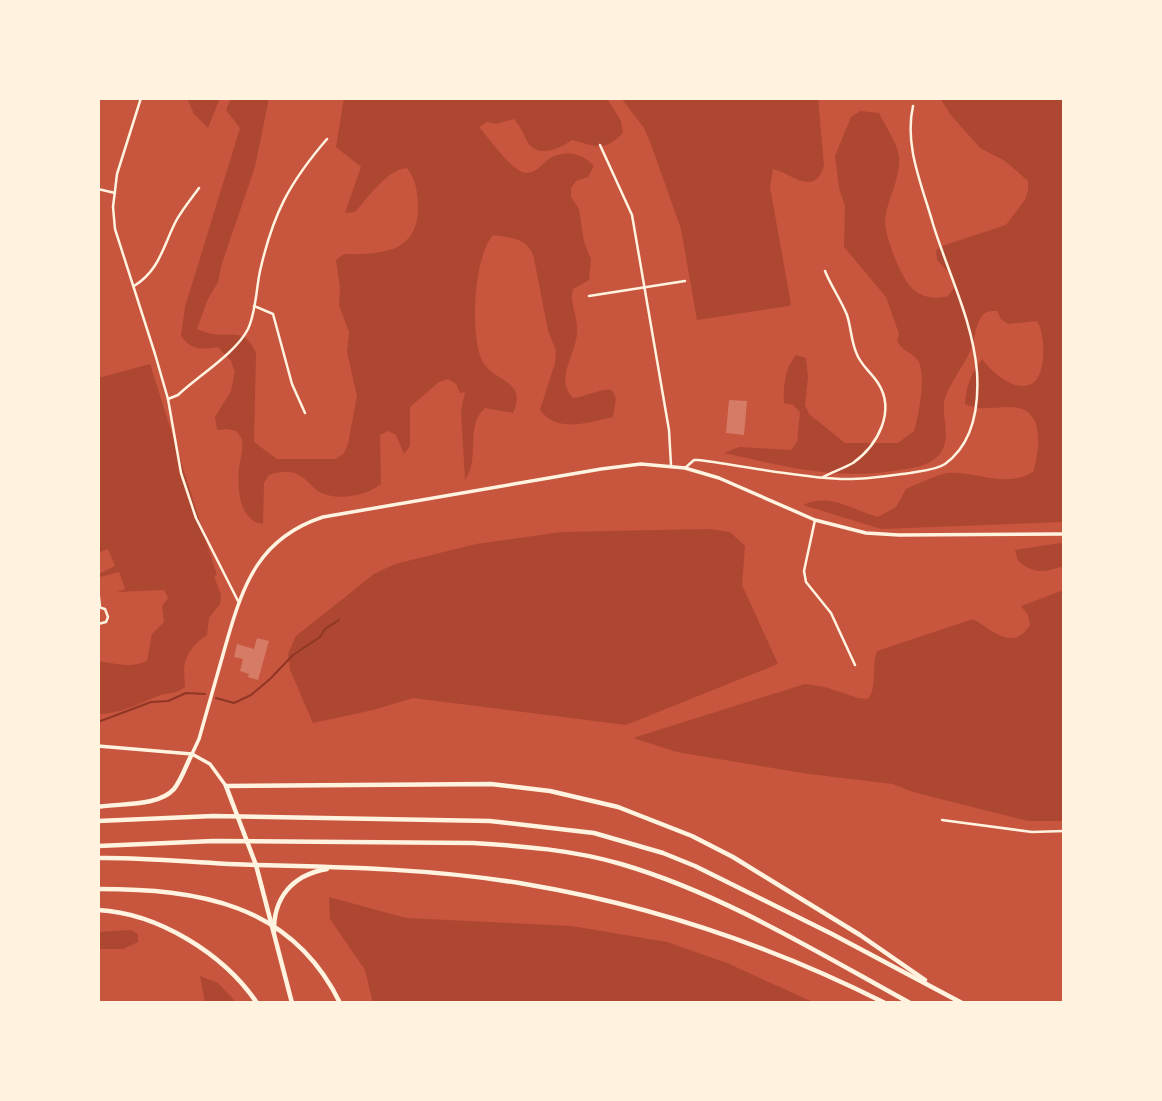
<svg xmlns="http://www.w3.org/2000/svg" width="1162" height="1101" font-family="Rubik,sans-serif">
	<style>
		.green { fill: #ae4732 }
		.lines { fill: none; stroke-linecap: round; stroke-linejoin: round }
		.stream { stroke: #8f3625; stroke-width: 2 }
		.building { fill: #d67c66 }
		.minor { stroke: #fff3e0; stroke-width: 2.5 }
		.tertiary { stroke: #fff3e0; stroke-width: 3.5 }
		.secondary { stroke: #fff3e0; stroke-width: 3.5 }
		.trunk { stroke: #fff3e0; stroke-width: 4.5 }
		.motorway { stroke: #fff3e0; stroke-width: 4.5 }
	</style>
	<rect width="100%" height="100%" fill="#c8553d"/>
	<g class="green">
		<polygon points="187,98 220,98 208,128 194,114"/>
		<path d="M231,98h38l-14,69 -33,96 -4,19 -11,19 -10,28c6,2 11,5 17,5 22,3 31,-6 42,19l-2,89 23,17h59l8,-6 4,-9 9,-48 -10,-44 2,-20 -10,-27 1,-17 -4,-28 8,-6c37,1 76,-1 74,-50 -1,-14 -2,-24 -11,-36 -21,2 -38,29 -52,44l-10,1 16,-46 -25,-20 8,-49h263l14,23 2,12c-20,20 -27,13 -51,7 -13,9 -36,20 -46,-1 -4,-8 -6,-13 -12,-20l-18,5 -9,-2 -8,5c10,11 33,45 47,46 13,0 18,-13 28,-17 15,-6 31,-1 40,10l-6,11 -12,4 -5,7v9l8,12 5,33 7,17 -2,21 -16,9c-4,13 4,25 4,39 2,24 -24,49 -4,70 14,-1 25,-10 39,-8l4,8 -3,19c-25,5 -55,17 -73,-7l15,-47 1,-12 -8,-20 -14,-73c-6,-20 -22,-20 -41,-23 -19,22 -23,96 -12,123 9,24 48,21 32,55l-28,-5c-21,19 -4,50 -20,72l-4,-69 4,-19 -5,1 -4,-9 -8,-5 -9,3 -29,25v39l-6,8 -8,-19 -8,-4 -8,4 1,49c-15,12 -45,18 -63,7 -7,-5 -13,-14 -21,-17 -9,-4 -19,-2 -28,1l-5,8 -1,41c-24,-3 -26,-36 -24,-56 1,-9 5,-19 3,-28 -1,-3 -4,-7 -6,-9l-9,-2 -10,1 -2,-13 16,-26 4,-19 -4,-11 -13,-14c-16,3 -27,3 -37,-11l4,-29 55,-179 -14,-18z"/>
		<path d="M621,98h197l6,67c-9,33 -31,9 -51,4l-3,18 21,117 -2,2 -92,14 -16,-91 -29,-82 -8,-19z"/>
		<path d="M940,98h124v424l-183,7 -78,-24c27,-13 49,5 75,12l18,-10 10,-18c8,-4 34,-15 41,-16 26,-3 59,16 86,-1 6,-18 12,-58 -14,-64 -18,-4 -38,5 -54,-4 0,-15 7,-33 17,-45 9,13 34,35 51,24 14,-9 12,-50 4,-62l-29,3 -7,-5 -4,-8c-6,0 -11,0 -15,5 -6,7 -7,21 -10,30 -6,18 -21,34 -27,52 -6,19 13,48 -15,64 -11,6 -24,7 -36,9 -61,9 -111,-5 -170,-18l15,-6 52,3 6,-8 3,-30 -7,-7 -9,-2c-1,-17 1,-35 12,-48l10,3 2,19 -3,28 4,9 36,29h53l16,-12c5,-15 13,-59 3,-72 -7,-8 -14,-7 -20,-18l2,-7 -13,-37 -42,-50 1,-41 -6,-18 -4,-32 16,-39 9,-6 19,2c6,13 18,29 20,44 2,21 -12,42 -14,63 -1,15 16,59 28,69 9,9 23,10 35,7l6,-8v-10l-17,-18 -1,-10 9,-5 61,-20 19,-25 3,-10v-9l-23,-20 -25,-13 -30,-34z"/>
		<path d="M150,364l67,211 -3,1 7,19 -1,9 -11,14 -2,17c-12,8 -22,19 -23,34 0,6 1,12 1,18 -9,8 -17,5 -27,9 -20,8 -38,18 -60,18v-53c17,3 34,7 49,0l5,-27 12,-12 -2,-16 6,-8 -4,-8 -47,2 8,-3 -6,-17 -19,5 -1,-3 16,-8 -7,-17 -8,3 -2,4v-178z"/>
		<polygon points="709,529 730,532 745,546 742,585 778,664 626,725 413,698 373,710 313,723 290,670 288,654 296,636 374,574 395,564 476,544 562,532"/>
		<path d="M1060,543l4,2v21c-19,6 -29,9 -46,-5l-3,-11z"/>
		<path d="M1064,590v231h-36l-115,-29 -20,-8 -84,-10 -132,-22 -44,-14 172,-54 20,3 33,11 10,1c10,-13 3,-32 9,-48l96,-32c19,11 40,33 57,6l-2,-10 -7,-9z"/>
		<polygon points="329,897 406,918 572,926 667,942 727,963 815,1003 373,1003 365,970 330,919"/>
		<polygon points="130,930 138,934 138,942 123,949 98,949 98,932"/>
		<polygon points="200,976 218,983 237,1003 205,1003"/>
	</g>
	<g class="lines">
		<g class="stream">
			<polyline points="216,698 234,703 251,695 270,679 293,655 320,637 325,629 339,620"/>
			<polyline points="98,722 151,702 168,701 186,693 205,694"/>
		</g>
	</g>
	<g class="building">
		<polygon points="729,400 747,401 744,435 726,433"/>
		<polygon points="257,638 269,641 258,680 248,677 249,674 240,671 243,659 234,657 237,644 254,649"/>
	</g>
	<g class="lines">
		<g class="minor">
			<polyline points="141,98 117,174 113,207 115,229 155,354 168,399 181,473 196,518 238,601"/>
			<polyline points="600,145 632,215 669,430 671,465"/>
			<polyline points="98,189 115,193"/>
			<path d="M134,286c26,-16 29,-40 42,-65 6,-11 15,-22 23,-33"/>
			<polyline points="589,296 685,281"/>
			<polyline points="254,306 273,314 292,384 305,413"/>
			<path d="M168,399l10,-4c20,-19 58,-42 70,-66 8,-17 8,-39 12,-58 13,-57 29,-88 67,-132"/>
			<path d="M685,468l9,-8h4c48,6 95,17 143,19 23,1 46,-3 69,-6 11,-2 26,-3 35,-9 29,-21 34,-59 32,-92 -4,-51 -29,-99 -44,-148 -11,-39 -29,-78 -20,-118"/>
			<path d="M823,477c10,-5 21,-9 30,-14 25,-18 43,-52 25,-80 -7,-11 -18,-18 -22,-31 -5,-12 -5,-25 -9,-37 -6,-15 -16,-29 -22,-44"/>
			<polyline points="815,520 804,571 806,582 831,613 855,665"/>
			<polyline points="98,588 100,607"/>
			<polyline points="98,607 105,609 108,617 106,622 98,624"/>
			<polyline points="942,820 1032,832 1064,831"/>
		</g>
		<path class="tertiary" d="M192,754l7,-15c9,-32 18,-64 27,-95 17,-60 33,-106 97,-127l278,-48 40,-5 44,4 34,10 96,42 51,13 33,2 165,-1"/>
		<polyline class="secondary" points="98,746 192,754 210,764 226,786"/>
		<polyline class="trunk" points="226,786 256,865 292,1003"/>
		<g class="motorway">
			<polyline points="226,786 491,784 550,791 618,807 692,836 733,857 860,935 925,980"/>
			<path d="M98,807c22,-4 60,0 76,-18 8,-10 12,-24 18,-35"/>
			<polyline points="98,821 213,816 490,821 594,833 663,853 695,866 832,934 962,1003"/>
			<path d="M98,846l115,-5 260,2c50,3 100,7 148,21 102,30 196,88 289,139"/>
			<path d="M98,858c53,-1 106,6 158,7 90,2 180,4 269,19 125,21 247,62 360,119"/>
			<path d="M98,889c100,0 193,14 242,114"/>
			<path d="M98,910c60,3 126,44 159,93"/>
			<path d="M274,933c-1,-35 18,-58 53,-64"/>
		</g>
	</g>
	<rect width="1162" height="1101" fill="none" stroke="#fff3e0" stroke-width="200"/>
</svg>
